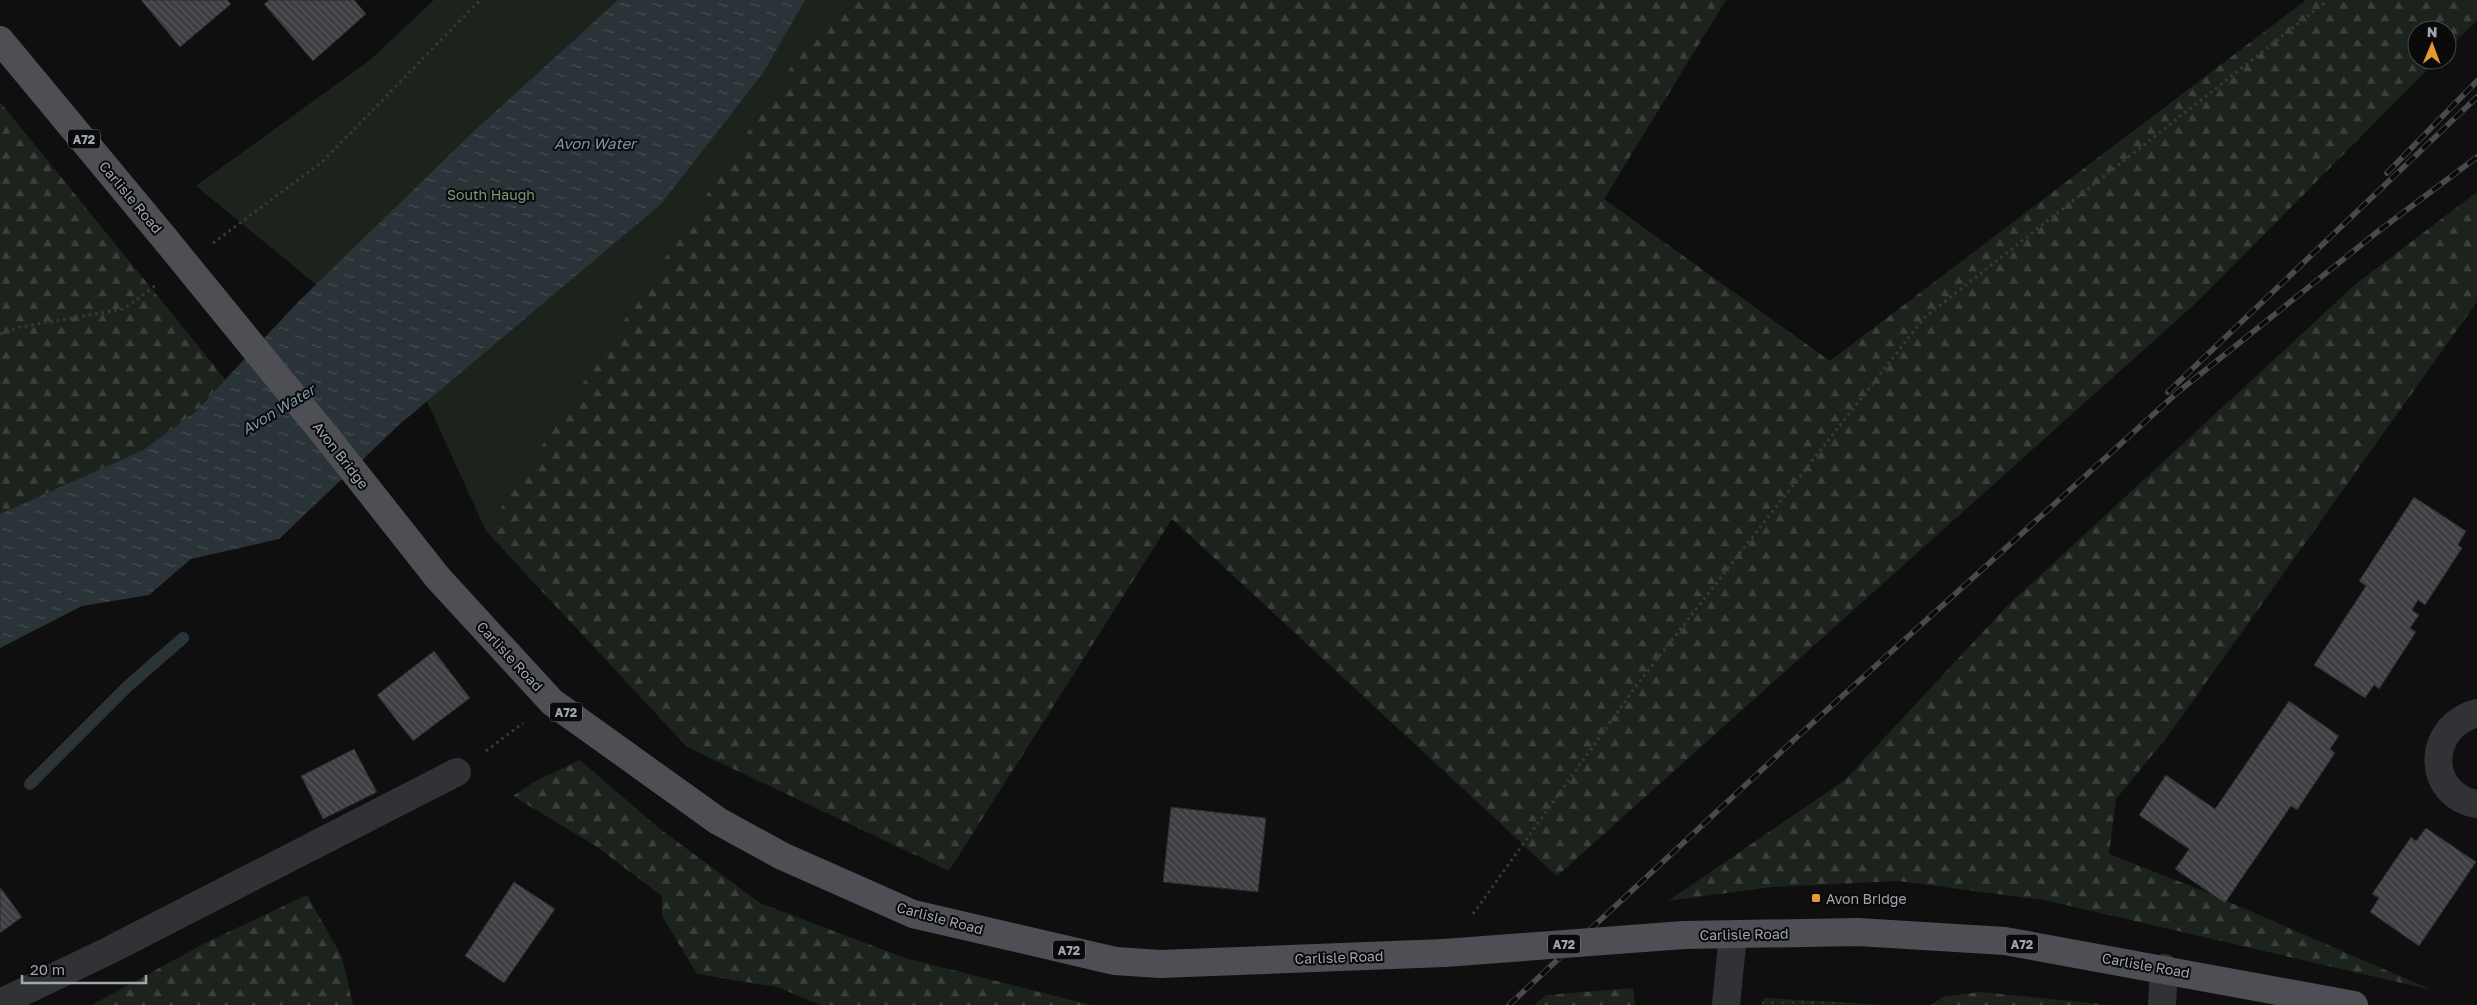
<svg xmlns="http://www.w3.org/2000/svg" width="2477" height="1005" font-family="'Golos Text',sans-serif">
	<style>
		.grass { fill: url(#grass-dots) }
		.forest { fill: url(#forest-firs) }
		.park { fill: #1c231c }
		.water { fill: url(#water-ripples) }
		.lines { fill: none; stroke-linecap: round; stroke-linejoin: round }
		.stream { stroke: #2a3338; stroke-width: 12 }
		.building { fill: url(#building-back-hatch); stroke: #292a2c }
		.path { stroke: #37393c; stroke-width: 3; stroke-dasharray: 2.5 4; stroke-linecap: butt }
		.minor { stroke: #313235; stroke-width: 28 }
		.major { stroke: #4d4f54; stroke-width: 28 }
		.rail-casing { stroke: #484a4e; stroke-width: 5.5 }
		.rail { stroke: #0a0a0b; stroke-width: 4; stroke-dasharray: 11; stroke-linecap: butt }
		.major-bridge { stroke: #4d4f54; stroke-width: 28 }
		.poi-dot { fill: #e39835; stroke: #0a0a0b; stroke-width: 2 }
		.labels { text-anchor: middle; dominant-baseline: central; stroke-width: 4; stroke-linejoin: round; paint-order: stroke }
		.shield { fill: #0a0a0b; stroke: #74787e; stroke-width: 1 }
		.shield-label { font-size: 12px; font-weight: bold; fill: #a1a7b0 }
		.park-label { font-size: 14px; fill: #7a9a79; stroke: #0a0a0b }
		.street-label { font-size: 14px; fill: #a1a7b0; stroke: #0a0a0b }
		.poi-label { font-size: 14px; fill: #a1a7b0; stroke: #0a0a0b; text-anchor: start }
		.water-label { font-size: 15px; font-style: italic; fill: #7a98aa; stroke: #0a0a0b }
	</style>
	<defs>
		<pattern id="grass-dots" width="8" height="8" patternUnits="userSpaceOnUse" patternTransform="scale(1.25)"><rect width="8" height="8" fill="#1c231c"/><path d="M2 2h.1M6 6h.1" fill="none" stroke="#3a403a" stroke-width="1.8" stroke-linecap="round"/></pattern>
		<pattern id="forest-firs" width="22" height="20" patternUnits="userSpaceOnUse" patternTransform="scale(1.25)"><rect width="22" height="20" fill="#1c231c"/><path d="M5 1l3.5 6h-7zM16 11l3.5 6h-7z" fill="#3a403a"/></pattern>
		<pattern id="water-ripples" width="26" height="14" patternUnits="userSpaceOnUse" patternTransform="scale(1.25)"><rect width="26" height="14" fill="#2a3338"/><path d="M2 4q2-2 4 0t4 0M15 11q2-2 4 0t4 0" fill="none" stroke="#464e52"/></pattern>
		<pattern id="building-back-hatch" width="6" height="6" patternUnits="userSpaceOnUse" patternTransform="scale(1.25)"><rect width="6" height="6" fill="#3e3f43"/><path d="M-1 5l2 2M0 0l6 6M5-1l2 2" fill="none" stroke="#57585c"/></pattern>
	</defs>
	<rect width="100%" height="100%" fill="#0f0f10"/>
	<polygon class="grass" points="1764,998 1885,1005 1761,1005"/>
	<g class="forest">
		<polygon points="840,0 1726,0 1604,199 1830,361 2306,0 2477,0 2477,20 2447,50 2447,30 2417,30 2417,60 2437,60 2197,302 1557,876 1172,519 949,871 687,747 486,531 785,74"/>
		<polygon points="0,102 225,379 194,413 143,450 0,514"/>
		<polygon points="2477,192 2477,302 2167,737 2116,799 2109,854 2206,892 2432,990 2044,900 1898,881 1772,887 1668,901 1845,780 2007,606 2357,283"/>
		<polygon points="580,760 660,829 760,903 905,958 1091,1005 820,1005 777,987 697,974 662,916 662,896 597,847 513,796 534,782"/>
		<polygon points="307,895 342,957 353,1005 92,1005 203,944"/>
		<polygon points="1633,988 1635,1005 1534,1005 1546,995"/>
		<polygon points="1980,992 2111,1005 1931,1005 1942,997"/>
	</g>
	<polygon class="park" points="434,0 840,0 785,75 486,531 408,360 196,186 370,60"/>
	<polygon class="water" points="618,0 805,0 763,73 661,204 400,424 279,539 191,559 149,595 82,606 0,648 0,514 143,450 194,413 298,302 473,132"/>
	<g class="lines">
		<polyline class="stream" points="30,784 128,686 183,638"/>
	</g>
	<g class="building">
		<polygon points="141,0 227,0 231,4 180,47"/>
		<polygon points="269,0 354,0 366,14 313,61 264,4"/>
		<polygon points="2414,497 2466,531 2458,545 2462,548 2425,605 2418,600 2412,610 2419,615 2410,628 2416,632 2379,689 2374,685 2365,698 2314,665 2366,586 2359,581"/>
		<polygon points="434,651 470,698 413,741 377,695"/>
		<polygon points="2289,701 2339,736 2330,749 2335,753 2297,810 2291,806 2225,903 2175,869 2189,849 2139,815 2166,775 2215,809"/>
		<polygon points="354,749 377,792 323,819 301,776"/>
		<polygon points="1171,807 1266,818 1258,892 1163,882"/>
		<polygon points="2426,828 2476,862 2419,946 2370,912 2379,898 2372,894 2411,837 2416,841"/>
		<polygon points="514,882 555,909 504,983 465,956"/>
		<polygon points="0,887 22,917 0,933"/>
	</g>
	<g class="lines">
		<g class="path">
			<polyline points="213,243 322,162 480,0"/>
			<polyline points="0,334 20,327 124,309 156,285"/>
			<polyline points="486,751 523,723"/>
			<polyline points="1473,914 1639,682 1924,318 2328,0"/>
		</g>
		<g class="minor">
			<path d="M2477,713c-53,15 -50,83 0,91"/>
			<polyline points="0,1003 110,950 457,772"/>
			<polyline points="1726,1005 1733,935"/>
			<polyline points="2162,1005 2164,968"/>
		</g>
		<g class="major">
			<polyline points="0,40 166,240"/>
			<polyline points="438,578 552,702 718,821 782,856 913,914 1115,961 1160,964 1444,953"/>
			<polyline points="1684,935 1858,932 2005,941 2354,1005"/>
		</g>
		<defs>
			<g id="rail">
				<polyline points="2387,173 2477,81"/>
				<polyline points="2168,392 2477,97"/>
				<polyline points="1509,1005 1796,738 2178,392 2376,233 2477,157"/>
			</g>
		</defs>
		<use href="#rail" class="rail-casing"/>
		<use href="#rail" class="rail"/>
		<g class="major-bridge">
			<polyline points="166,240 329,440 438,578"/>
			<polyline points="1444,953 1684,935"/>
		</g>
	</g>
	<rect class="poi-dot" x="1811" y="893" width="10" height="10" rx="2.5"/>
	<g class="labels">
		<g class="shield">
			<rect x="68" y="129.5" width="32" height="19" rx="4"/>
			<rect x="550" y="702.5" width="32" height="19" rx="4"/>
			<rect x="1548" y="934.5" width="32" height="19" rx="4"/>
			<rect x="2006" y="934.5" width="32" height="19" rx="4"/>
			<rect x="1053" y="940.5" width="32" height="19" rx="4"/>
		</g>
		<g class="shield-label">
			<text x="84" y="139">A72</text>
			<text x="566" y="712">A72</text>
			<text x="1564" y="944">A72</text>
			<text x="2022" y="944">A72</text>
			<text x="1069" y="950">A72</text>
		</g>
		<g class="park-label">
			<text x="491" y="194">South Haugh</text>
		</g>
		<g class="street-label">
			<text transform="translate(131 197) rotate(50)">Carlisle Road</text>
			<text transform="translate(341 455) rotate(52)">Avon Bridge</text>
			<text transform="translate(510 656) rotate(47)">Carlisle Road</text>
			<text transform="translate(940 918) rotate(15)">Carlisle Road</text>
			<text transform="translate(1744 934) rotate(-1)">Carlisle Road</text>
			<text transform="translate(1339 957) rotate(-2)">Carlisle Road</text>
			<text transform="translate(2146 965) rotate(10)">Carlisle Road</text>
		</g>
		<g class="poi-label">
			<text x="1826" y="898">Avon Bridge</text>
		</g>
		<g class="water-label">
			<text x="595" y="143">Avon Water</text>
			<text transform="translate(278 409) rotate(-31)">Avon Water</text>
		</g>
	</g>
	<g transform="translate(2432 45) rotate(1)"><circle r="24" fill="#0a0a0b" stroke="#46494d"/>
	<path d="M0-4L9 19L0 12L-9 19Z" fill="#e39835"/>
	<text y="-8" font-size="14" font-weight="bold" text-anchor="middle" fill="#a1a7b0">N</text>
	</g>
	<path d="M22 975v8h124v-8" fill="none" stroke="#a1a7b0" stroke-width="2.5"/>
	<text x="30" y="975" font-size="15" fill="#a1a7b0" stroke="#0a0a0b" stroke-width="4" paint-order="stroke">20 m</text>
</svg>
